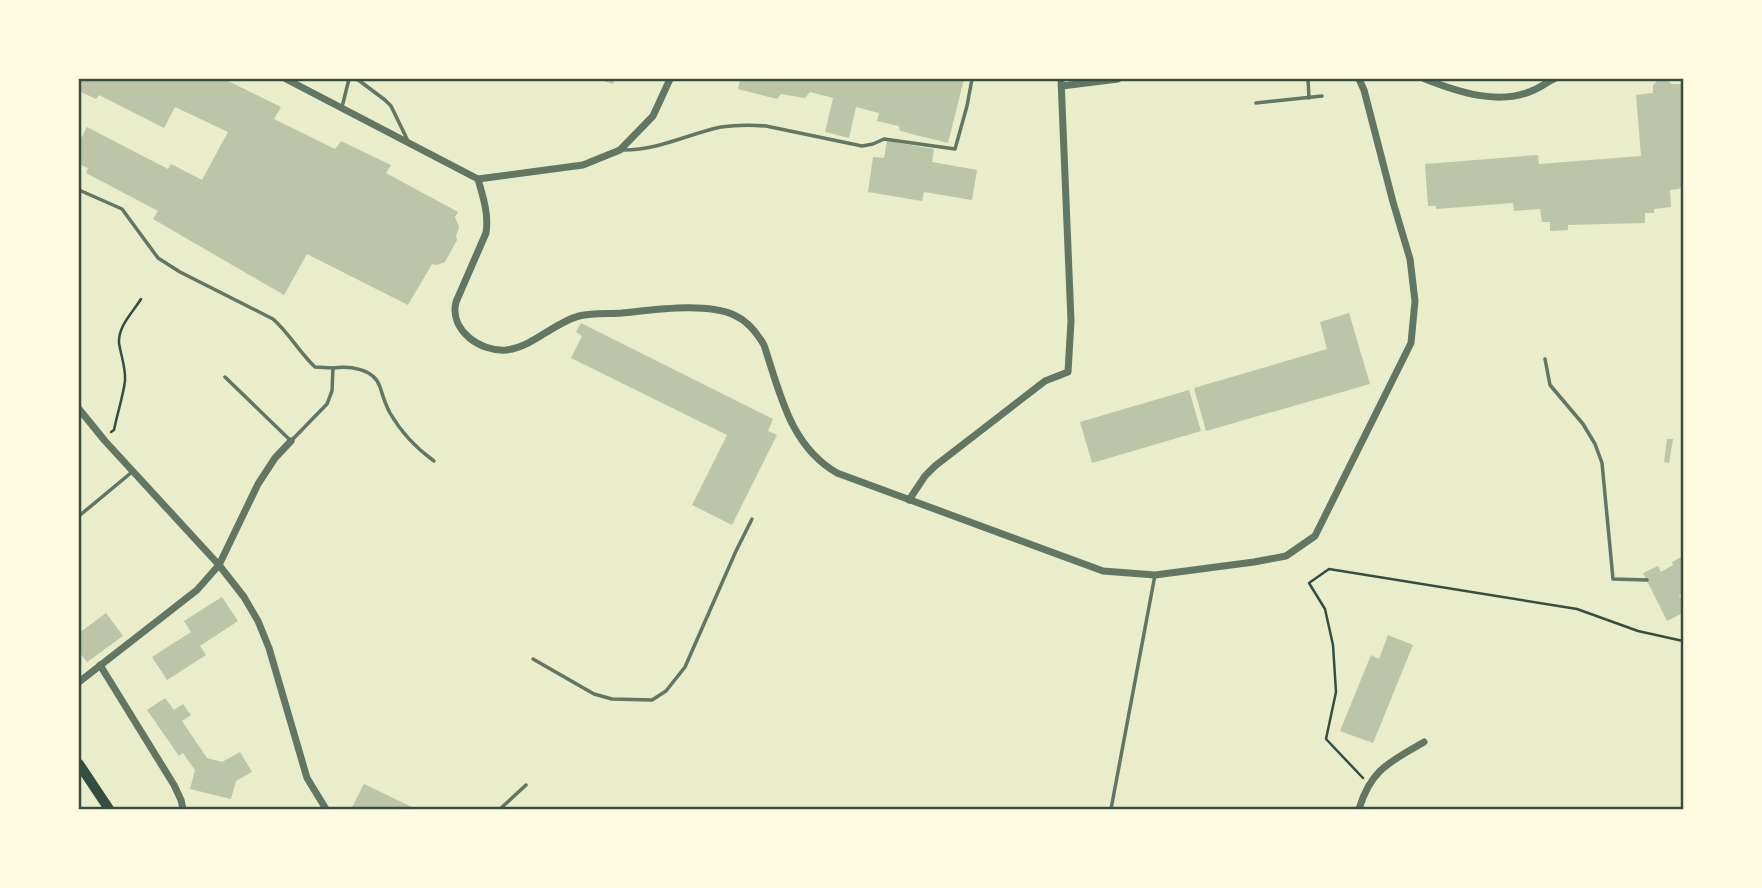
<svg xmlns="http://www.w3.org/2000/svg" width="1762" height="888" font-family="'Archivo Narrow',sans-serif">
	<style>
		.building { fill: #bcc5a7 }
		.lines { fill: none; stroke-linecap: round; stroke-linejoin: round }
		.path { stroke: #344e41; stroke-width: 2.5 }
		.service { stroke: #617663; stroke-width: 3.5 }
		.minor { stroke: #617663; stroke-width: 7 }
		.primary { stroke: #344e41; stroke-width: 10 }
		.neatline { fill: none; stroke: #344e41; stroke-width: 2.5 }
	</style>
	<rect width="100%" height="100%" fill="#e9edc9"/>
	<g class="building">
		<polygon points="79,79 224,79 281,107 274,119 335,149 341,141 391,165 386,173 458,212 455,217 459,227 456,236 457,240 445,262 437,265 432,264 408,305 307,254 284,295 153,219 158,211 86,173 88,168 79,164 79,142 87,127 168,169 171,164 202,180 228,132 175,107 164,128 99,95 96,99 79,91"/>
		<polygon points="597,79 615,79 613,84"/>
		<polygon points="740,79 964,79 948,143 900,131 899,126 877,121 879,113 856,107 849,138 825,132 833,98 810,92 805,98 781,94 777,99 738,89"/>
		<polygon points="1659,79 1666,79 1672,84 1683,84 1683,184 1679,189 1670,190 1671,207 1654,209 1654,213 1645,213 1645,223 1568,225 1568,230 1550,231 1550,222 1542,222 1540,209 1514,211 1513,203 1436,209 1436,206 1428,206 1425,164 1538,155 1539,164 1641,156 1636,95 1653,93 1653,85"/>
		<polygon points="887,141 934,149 932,162 977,170 972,200 924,192 922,201 868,192 873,157 884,158"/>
		<polygon points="1349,313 1370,384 1206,431 1194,388 1327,349 1320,322"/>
		<polygon points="581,323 773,419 768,431 777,435 732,525 692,505 727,435 571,358 582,336 576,332"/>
		<polygon points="1189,390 1201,431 1092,463 1080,422"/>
		<polygon points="1667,439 1673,439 1669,463 1664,462"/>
		<polygon points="1683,556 1683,593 1679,595 1683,603 1683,613 1667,621 1643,573 1658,566 1661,572 1673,565 1672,562"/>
		<polygon points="222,597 238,621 200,646 206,655 167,680 152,657 191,632 184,621"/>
		<polygon points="106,613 123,636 87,662 79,652 79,633"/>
		<polygon points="1388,635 1413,645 1373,743 1340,731 1371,655 1379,659"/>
		<polygon points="165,698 174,710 183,704 191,715 182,721 207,758 222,762 240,752 252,772 236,781 231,799 190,789 195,770 183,753 179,756 147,710"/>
		<polygon points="364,784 416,809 351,809"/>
	</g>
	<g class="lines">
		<g class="path">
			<path d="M111,432l3,-2c3,-16 9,-33 11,-49 1,-13 -4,-25 -6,-38 -1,-17 14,-31 22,-44"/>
			<polyline points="1363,778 1326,739 1336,692 1333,645 1325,609 1309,583 1329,569 1577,609 1638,631 1683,641"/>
		</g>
		<g class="service">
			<polyline points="357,79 385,100 391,106 408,141"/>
			<polyline points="1308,79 1309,98"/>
			<polyline points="1256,103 1322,96"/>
			<polyline points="342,107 349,79"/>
			<path d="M624,150c35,0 64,-16 97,-23 15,-2 30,-2 45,-1l96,20 11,-2 11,-5 71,10 12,-43 5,-27"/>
			<path d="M79,190l43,19 36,49 22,14 93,47c16,14 26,33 42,48l18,1 -1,23 -5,13 -36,37 -66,-64"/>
			<polyline points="1545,359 1550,385 1583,424 1595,444 1602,463 1613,579 1647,580"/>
			<path d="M333,368c16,-2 41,0 47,19 3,9 5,17 10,26 11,19 26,35 44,48"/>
			<polyline points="79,516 132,472"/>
			<polyline points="533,659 594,694 612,699 652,700 666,691 685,667 736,551 752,519"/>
			<polyline points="500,809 526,785"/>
			<polyline points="1111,809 1155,575"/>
		</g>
		<g class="minor">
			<path d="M286,79l192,100c5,18 11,35 8,54l-30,69c-7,28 24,50 50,48 27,-3 47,-27 73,-34 14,-3 29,-2 43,-3 31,-3 84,-11 112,2 14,6 23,18 30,30 16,48 26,101 73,128l266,98 52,4 99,-13 32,-6 29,-20 96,-193 4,-42 -5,-42 -17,-57 -29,-112 -5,-11"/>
			<path d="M1425,79c33,13 74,27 109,11 7,-3 13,-8 20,-11"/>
			<polyline points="1062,86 1118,79"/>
			<polyline points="478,179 583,165 620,150 653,116 670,79"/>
			<polyline points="79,409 105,441 219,565 244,597 258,621 269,648 307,778 326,809"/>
			<polyline points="909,500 925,476 935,466 1045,381 1068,372 1071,321 1061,79"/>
			<polyline points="100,665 174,785 181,800 183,809"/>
			<polyline points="79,682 197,590 219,565 258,484 275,458 291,441"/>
			<path d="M1359,809c12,-40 31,-47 65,-67"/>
		</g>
		<polyline class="primary" points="79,764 109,809"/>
	</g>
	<rect width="1762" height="888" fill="none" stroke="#fefae0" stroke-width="161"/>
	<rect x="80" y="80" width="1602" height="728" class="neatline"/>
</svg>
